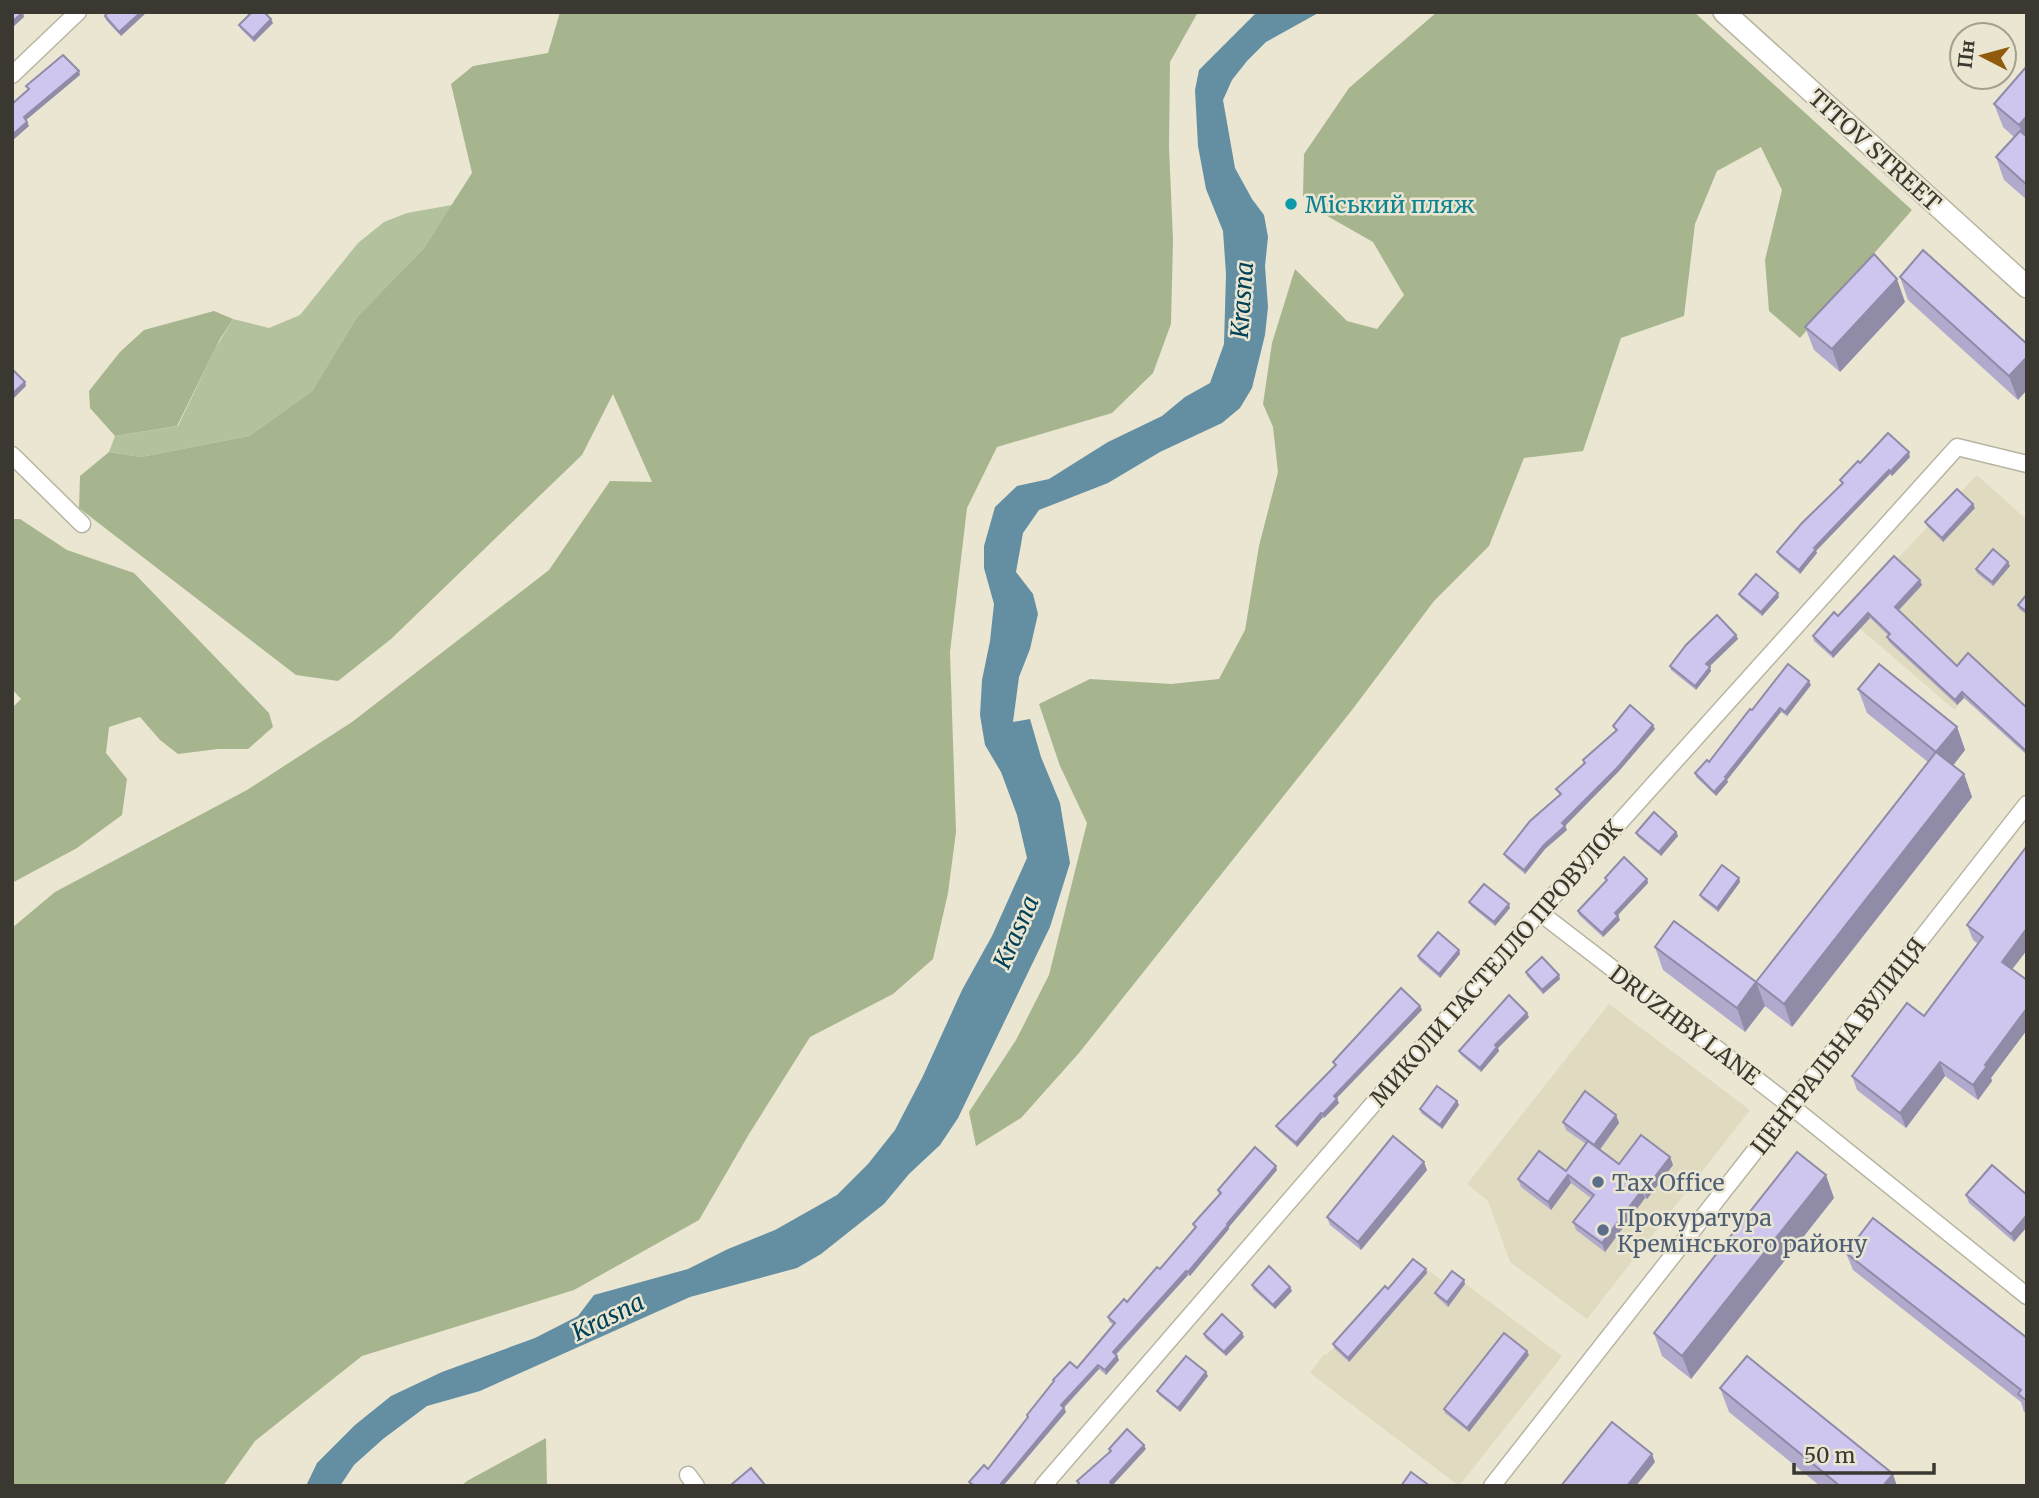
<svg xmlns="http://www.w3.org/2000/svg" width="2039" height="1498" font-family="Merriweather,serif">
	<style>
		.built { fill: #e0dbc0 }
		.green { fill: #b3c29c }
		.forest { fill: #a6b58e }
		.water { fill: #648fa3 }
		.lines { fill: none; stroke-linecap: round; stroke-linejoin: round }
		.minor-casing { stroke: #b8b5a2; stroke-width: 19 }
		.tertiary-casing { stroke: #b8b5a2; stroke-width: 24 }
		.minor { stroke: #fff; stroke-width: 16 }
		.tertiary { stroke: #fff; stroke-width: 21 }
		.wall { fill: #b1aacd }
		.shaded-wall { fill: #908ba7 }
		.building { fill: #cec6ee; stroke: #908ba7; stroke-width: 2 }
		.culture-dot { fill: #0f9aa8; stroke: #eae6d2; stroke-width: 2.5 }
		.service-dot { fill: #5c6f8a; stroke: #eae6d2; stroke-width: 2.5 }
		.labels { text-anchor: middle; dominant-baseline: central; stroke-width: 5; stroke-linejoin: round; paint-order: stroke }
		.street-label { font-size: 23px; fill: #3a3830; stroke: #eae6d2 }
		.culture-label { font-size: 23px; fill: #0d838f; stroke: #eae6d2; text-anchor: start }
		.service-label { font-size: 23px; fill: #4e5e75; stroke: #eae6d2; text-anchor: start }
		.water-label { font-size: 24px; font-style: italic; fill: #004157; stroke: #eae6d2 }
	</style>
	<rect width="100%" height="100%" fill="#eae6d2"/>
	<g class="built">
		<polygon points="1977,475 2027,520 2027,755 1964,698 1955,710 1844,615"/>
		<polygon points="1609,1004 1750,1110 1587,1319 1510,1262 1488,1201 1467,1184"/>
		<polygon points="1413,1259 1447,1284 1454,1275 1562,1356 1459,1486 1310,1373 1324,1354 1326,1355 1334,1348"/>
	</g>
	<polygon class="green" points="452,205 424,248 357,317 312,391 249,436 141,457 109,452 115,436 178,426 215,349 233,319 269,328 300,315 358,243 384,222 407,213"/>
	<g class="forest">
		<polygon points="560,12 1198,12 1170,62 1169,147 1173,240 1171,324 1153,373 1112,413 997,447 967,508 950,652 956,832 948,893 933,959 893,994 810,1037 749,1134 699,1220 574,1290 362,1356 255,1441 223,1486 12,1486 12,928 55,892 247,790 352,722 549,570 610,481 652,482 613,394 582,455 391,639 338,681 296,675 79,508 80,476 109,452 141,457 249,436 312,391 357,317 424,248 472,173 451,84 473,66 548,53"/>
		<polygon points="1437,12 1694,12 1912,210 1800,338 1769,311 1765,260 1782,190 1761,147 1717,171 1695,224 1684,316 1621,338 1583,451 1524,458 1489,546 1434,601 1352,710 1079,1053 1021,1118 976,1146 969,1112 1016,1040 1049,975 1087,823 1060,766 1039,704 1090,679 1171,684 1219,679 1245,630 1259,546 1278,472 1273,427 1263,404 1272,343 1295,269 1347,321 1377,329 1404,295 1373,242 1322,213 1303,196 1304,154 1349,88"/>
		<polygon points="214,311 233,319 220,339 177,426 115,436 90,408 89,391 120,352 144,330"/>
		<polygon points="12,519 20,519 67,550 134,573 269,713 273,727 248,749 218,749 178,754 160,740 140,717 109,727 106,753 127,779 122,815 77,848 12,883 12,708 21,699 12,689"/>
		<polygon points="546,1438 547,1486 461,1486 467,1481"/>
	</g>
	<polygon class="water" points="1257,12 1320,12 1266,42 1247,61 1232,80 1223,100 1235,168 1252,199 1264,215 1268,237 1265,266 1268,307 1265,335 1252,388 1240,408 1222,423 1160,452 1108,483 1039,510 1023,533 1016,572 1033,594 1038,614 1030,649 1019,677 1013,722 1030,719 1041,757 1060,803 1070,863 1050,927 958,1118 940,1145 909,1174 884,1204 821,1254 797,1268 690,1297 480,1391 427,1406 383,1439 354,1465 340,1486 306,1486 317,1463 355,1425 391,1396 442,1372 535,1338 578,1316 594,1295 688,1269 728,1249 775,1230 837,1195 868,1164 895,1130 923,1076 962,990 992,936 1027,858 1017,815 1001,772 985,745 980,715 982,680 990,641 994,604 984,568 984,546 995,507 1017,486 1049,479 1108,442 1162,416 1185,397 1210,383 1224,344 1226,274 1223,231 1206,189 1198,146 1195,90 1199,70"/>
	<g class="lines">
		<defs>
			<g id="minor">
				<polyline points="12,75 78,12"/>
				<polyline points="12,455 82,524"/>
				<polyline points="1539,912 1791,1106 2027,1296"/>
				<polyline points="688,1475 696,1486"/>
				<polyline points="1043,1486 1539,912 1957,447 2027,464"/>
				<polyline points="1492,1486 2027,804"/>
			</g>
			<polyline id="tertiary" points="1724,12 2027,287"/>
		</defs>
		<use href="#minor" class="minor-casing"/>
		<use href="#tertiary" class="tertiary-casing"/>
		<use href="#minor" class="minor"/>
		<use href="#tertiary" class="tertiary"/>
	</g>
	<g class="wall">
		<polygon points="147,12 121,36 106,20 105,16"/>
		<polygon points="273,23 254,42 241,29 239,25"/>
		<polygon points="2027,67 2027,200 2004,180 1996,157 2014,137 2003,127 1994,104"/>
		<polygon points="1900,277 2027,344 2018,400 1908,300"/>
		<polygon points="1905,302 1840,372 1814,350 1805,327"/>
		<polygon points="1910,457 1892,476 1890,474 1816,551 1817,553 1800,574 1779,556 1777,552 1842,484 1840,480"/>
		<polygon points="1975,508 1943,542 1927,526 1925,522"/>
		<polygon points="2008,562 2010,566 1993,586 1977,573 1976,569"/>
		<polygon points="1922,585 1899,610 1957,666 2027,708 2027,755 1964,698 1957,705 1889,642 1887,637 1889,636 1870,618 1833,658 1814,641 1813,636 1838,616"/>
		<polygon points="1739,594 1779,597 1762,616 1741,598"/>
		<polygon points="2027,594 2027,615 2019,609 2018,605"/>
		<polygon points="1736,635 1738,639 1709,666 1711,671 1696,690 1671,670 1670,666"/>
		<polygon points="1811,685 1787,716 1781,712 1727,780 1728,782 1716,796 1696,777 1695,773 1709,762 1752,710"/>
		<polygon points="1858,689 1957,727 1965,750 1953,765 1964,774 1972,797 1792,1027 1765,1006 1745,1032 1663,970 1655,947 1756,982 1928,762 1867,713"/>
		<polygon points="1613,726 1655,729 1619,771 1565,826 1567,830 1545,849 1525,874 1506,858 1504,854 1560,795 1556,789 1584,763 1583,760 1616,731"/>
		<polygon points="1676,832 1678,836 1661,856 1638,837 1636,833"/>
		<polygon points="1605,878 1647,879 1648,883 1618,915 1620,920 1603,937 1579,915 1578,911 1606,881"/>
		<polygon points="1739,878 1740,882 1718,912 1702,899 1700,895"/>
		<polygon points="1469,902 1510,908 1495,926 1471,906"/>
		<polygon points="1967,925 2027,950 2012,969 1991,1078 1992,1081 1978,1100 1945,1076 1906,1128 1857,1090 1852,1076 1924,1016 1978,944 1973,940"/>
		<polygon points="1459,950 1460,954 1440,978 1419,960 1418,956"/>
		<polygon points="1526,972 1560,979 1543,994 1527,976"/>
		<polygon points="1420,1006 1422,1010 1336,1098 1339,1103 1324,1118 1323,1117 1297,1147 1278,1130 1276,1126 1335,1066 1333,1062"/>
		<polygon points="1529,1017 1498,1048 1499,1051 1481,1072 1461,1055 1459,1051"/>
		<polygon points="1457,1101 1459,1105 1442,1129 1421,1113 1420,1109"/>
		<polygon points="1616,1115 1619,1123 1600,1150 1619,1164 1670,1157 1673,1165 1647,1199 1645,1198 1605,1252 1576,1230 1573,1222 1591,1198 1571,1183 1551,1210 1521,1187 1518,1179 1566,1171 1586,1144 1566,1130 1563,1122"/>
		<polygon points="1992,1165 2014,1242 1969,1203 1966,1195"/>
		<polygon points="1277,1170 1229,1227 1229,1229 1190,1276 1188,1275 1116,1355 1119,1360 1106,1375 1099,1369 1064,1408 1066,1412 1003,1486 970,1486 969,1482 988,1469 1028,1418 1027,1415 1053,1382 1053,1380 1077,1368 1113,1325 1109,1321 1108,1317 1127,1302 1160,1269 1195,1229 1193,1224 1219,1195 1218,1190"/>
		<polygon points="1427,1170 1361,1250 1330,1225 1327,1217"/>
		<polygon points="1834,1198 1691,1379 1662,1356 1654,1333"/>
		<polygon points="1846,1253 2027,1338 2027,1414 2024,1412 2021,1402 1853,1270"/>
		<polygon points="1426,1269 1427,1273 1349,1362 1334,1348 1333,1344 1388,1289"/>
		<polygon points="1464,1280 1465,1284 1448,1307 1437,1297 1435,1293"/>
		<polygon points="1252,1285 1290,1287 1292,1291 1275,1309 1253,1289"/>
		<polygon points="1242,1333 1244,1337 1226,1356 1205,1338 1204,1334"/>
		<polygon points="1529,1355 1469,1432 1445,1413 1444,1409"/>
		<polygon points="1208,1376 1180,1412 1159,1395 1157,1391"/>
		<polygon points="1720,1388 1897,1486 1820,1486 1729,1412"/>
	</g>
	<g class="shaded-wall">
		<polygon points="23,12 24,17 12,28 12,22"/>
		<polygon points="141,12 147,12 121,36 119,32"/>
		<polygon points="271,19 273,23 254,42 253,38"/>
		<polygon points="79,71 80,75 25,121 24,117"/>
		<polygon points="2027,116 2027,146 2019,125"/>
		<polygon points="27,122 29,126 12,141 12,135"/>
		<polygon points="1897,279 1905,302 1840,372 1832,349"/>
		<polygon points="2027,357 2027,390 2018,400 2009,376"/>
		<polygon points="25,382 26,386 12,400 12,394"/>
		<polygon points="1909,452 1910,457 1892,476 1890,472"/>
		<polygon points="1889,470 1890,474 1816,551 1817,553 1800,574 1799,570 1814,548"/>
		<polygon points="1973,504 1975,508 1943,542 1942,538"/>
		<polygon points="2008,562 2010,566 1993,586 1992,582"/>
		<polygon points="1920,580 1922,585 1897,612 1895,607"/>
		<polygon points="1778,593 1779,597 1762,616 1761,612"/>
		<polygon points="1868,613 1870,618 1833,658 1831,653"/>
		<polygon points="1736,635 1738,639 1708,668 1706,664"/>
		<polygon points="1710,667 1711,671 1696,690 1695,686"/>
		<polygon points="1809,681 1811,685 1787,716 1785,712"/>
		<polygon points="1962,692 1964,698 1957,705 1955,700"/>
		<polygon points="1780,708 1781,712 1727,780 1728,782 1716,796 1714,792"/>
		<polygon points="1653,725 1655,729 1619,771 1564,827 1562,823"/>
		<polygon points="1957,727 1965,750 1945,776 1936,752"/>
		<polygon points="1964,774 1972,797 1792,1027 1784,1004"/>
		<polygon points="1565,826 1567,830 1545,849 1525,874 1524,870 1544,845"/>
		<polygon points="1676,832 1678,836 1661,856 1659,852"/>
		<polygon points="1739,878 1740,882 1718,912 1717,908"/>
		<polygon points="1647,879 1648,883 1616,917 1615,913"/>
		<polygon points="1509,904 1510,908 1495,926 1494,922"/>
		<polygon points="1618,916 1620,920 1603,937 1602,933"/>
		<polygon points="2027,928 2027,950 2007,976 2002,962"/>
		<polygon points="1459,950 1460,954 1440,978 1439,974"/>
		<polygon points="1559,975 1560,979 1543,994 1542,990"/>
		<polygon points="1756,982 1765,1006 1745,1032 1737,1008"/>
		<polygon points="1420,1006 1422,1010 1335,1100 1334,1096"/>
		<polygon points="2027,1008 2027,1030 1991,1078 1992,1081 1978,1100 1973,1085 1985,1065"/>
		<polygon points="1527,1013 1529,1017 1498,1048 1499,1051 1481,1072 1480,1068 1495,1045"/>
		<polygon points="1940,1062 1945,1076 1906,1128 1900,1113"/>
		<polygon points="1337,1099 1339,1103 1324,1118 1323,1114"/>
		<polygon points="1457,1101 1459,1105 1442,1129 1440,1125"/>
		<polygon points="1321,1113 1323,1117 1297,1147 1296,1143"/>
		<polygon points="1616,1115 1619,1123 1597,1153 1594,1145"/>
		<polygon points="1670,1157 1673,1165 1647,1199 1644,1191"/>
		<polygon points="1424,1162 1427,1170 1361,1250 1358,1242"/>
		<polygon points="1276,1166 1277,1170 1229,1227 1229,1229 1190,1276 1188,1272 1227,1224"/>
		<polygon points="1568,1175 1571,1183 1551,1210 1548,1202"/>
		<polygon points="1826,1175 1834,1198 1691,1379 1682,1356"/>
		<polygon points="1642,1190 1645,1198 1605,1252 1602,1243"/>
		<polygon points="2027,1215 2027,1227 2014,1242 2011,1234"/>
		<polygon points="1426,1269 1427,1273 1349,1362 1348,1358"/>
		<polygon points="1186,1271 1188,1275 1114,1356 1113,1352"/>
		<polygon points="1464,1280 1465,1284 1448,1307 1447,1302"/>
		<polygon points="1290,1287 1292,1291 1275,1309 1273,1305"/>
		<polygon points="1242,1333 1244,1337 1226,1356 1224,1352"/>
		<polygon points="1527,1351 1529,1355 1469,1432 1467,1428"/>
		<polygon points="1117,1356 1119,1360 1106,1375 1105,1370"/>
		<polygon points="1098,1365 1099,1369 1062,1409 1061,1405"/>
		<polygon points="1206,1372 1208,1376 1180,1412 1178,1408"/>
		<polygon points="1064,1408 1066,1412 1003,1486 999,1486"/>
		<polygon points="1144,1445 1146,1449 1112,1486 1110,1482"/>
		<polygon points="1652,1454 1655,1462 1636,1486 1627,1486"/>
		<polygon points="1893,1474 1897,1486 1883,1486"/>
	</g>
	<g class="building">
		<polygon points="12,12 23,12 12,22"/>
		<polygon points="108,12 141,12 119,32 105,16"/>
		<polygon points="252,12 264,12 271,19 253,38 239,25"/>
		<polygon points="63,55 79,71 24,117 27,122 12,135 12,104 29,89 26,86"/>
		<polygon points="2026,67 2027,116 2019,125 1994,104"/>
		<polygon points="2020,131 2027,137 2027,185 1996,157"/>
		<polygon points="1923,250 2027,344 2027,357 2009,376 1900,277"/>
		<polygon points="1874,254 1897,279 1832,349 1805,327"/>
		<polygon points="12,369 25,382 12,394"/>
		<polygon points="1888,433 1909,452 1890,472 1889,470 1814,548 1816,549 1799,570 1777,552 1802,523 1843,483 1840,480 1858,461 1860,463"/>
		<polygon points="1957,489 1973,504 1942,538 1925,522"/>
		<polygon points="1993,549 2008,562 1992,582 1976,569"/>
		<polygon points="1894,556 1920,580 1895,607 1957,666 1968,653 2027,708 2027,750 2026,751 1962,692 1955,700 1887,637 1890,634 1868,613 1831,653 1813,636 1834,612 1838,616"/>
		<polygon points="1756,574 1778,593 1761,612 1739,594"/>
		<polygon points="2027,594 2027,612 2018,605"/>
		<polygon points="1717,615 1736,635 1706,664 1710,667 1695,686 1670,666 1686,645"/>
		<polygon points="1788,664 1809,681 1785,712 1780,708 1725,777 1727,778 1714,792 1695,773 1707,760 1709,762 1750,709 1752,710"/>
		<polygon points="1879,664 1957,727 1936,752 1858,689"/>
		<polygon points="1630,705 1653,725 1618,767 1562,823 1565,826 1544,845 1524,870 1504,854 1530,821 1561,794 1556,789 1585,763 1583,760 1617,730 1613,726"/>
		<polygon points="1936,752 1964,774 1784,1004 1756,982"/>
		<polygon points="1654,812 1676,832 1659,852 1636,833"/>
		<polygon points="2027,846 2027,928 2002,962 2027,980 2027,1008 1985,1065 1987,1066 1973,1085 1940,1062 1900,1113 1852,1076 1907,1003 1924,1016 1983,937 1967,925"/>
		<polygon points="1624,857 1647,879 1615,913 1618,916 1602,933 1578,911 1607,880 1605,878"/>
		<polygon points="1722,865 1739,878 1717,908 1700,895"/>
		<polygon points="1484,884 1509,904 1494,922 1469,902"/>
		<polygon points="1674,921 1756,982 1737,1008 1655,947"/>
		<polygon points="1438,932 1459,950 1439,974 1418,956"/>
		<polygon points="1542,957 1559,975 1542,990 1526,972"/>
		<polygon points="1401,988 1420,1006 1334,1096 1337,1099 1323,1114 1321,1113 1296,1143 1276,1126 1336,1065 1333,1062"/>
		<polygon points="1509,995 1527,1013 1495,1045 1497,1047 1480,1068 1459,1051"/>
		<polygon points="1437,1086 1457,1101 1440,1125 1420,1109"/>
		<polygon points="1585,1091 1616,1115 1594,1145 1563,1122"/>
		<polygon points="1641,1135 1670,1157 1644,1191 1642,1190 1602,1243 1573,1222 1594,1195 1568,1175 1548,1202 1518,1179 1539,1151 1566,1171 1588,1141 1619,1164"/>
		<polygon points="1393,1136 1424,1162 1358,1242 1327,1217"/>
		<polygon points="1255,1147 1276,1166 1227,1224 1228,1225 1188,1272 1186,1271 1113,1352 1117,1356 1105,1370 1098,1365 1061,1405 1064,1408 999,1486 970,1486 972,1484 969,1482 984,1465 988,1469 1028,1417 1027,1415 1054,1381 1053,1380 1070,1362 1077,1368 1115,1323 1108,1317 1124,1299 1127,1302 1157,1267 1160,1269 1196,1227 1193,1224 1221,1193 1218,1190"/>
		<polygon points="1797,1152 1826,1175 1682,1356 1654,1333"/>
		<polygon points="1992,1165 2027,1195 2027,1215 2011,1234 1966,1195"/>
		<polygon points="1873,1218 2027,1338 2027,1401 2018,1394 2021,1390 1846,1253"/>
		<polygon points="1413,1259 1426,1269 1348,1358 1333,1344 1385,1286 1388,1289"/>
		<polygon points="1269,1266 1290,1287 1273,1305 1252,1285"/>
		<polygon points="1452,1271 1464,1280 1447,1302 1435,1293"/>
		<polygon points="1222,1314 1242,1333 1224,1352 1204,1334"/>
		<polygon points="1504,1333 1527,1351 1467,1428 1444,1409"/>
		<polygon points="1186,1356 1206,1372 1178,1408 1157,1391"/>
		<polygon points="1747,1356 1893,1474 1883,1486 1840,1486 1720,1388"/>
		<polygon points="1612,1422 1652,1454 1627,1486 1561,1486"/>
		<polygon points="1127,1429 1144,1445 1110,1482 1113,1486 1077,1486 1079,1483 1077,1481 1111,1451 1109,1449"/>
		<polygon points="751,1468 766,1486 733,1486 732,1484"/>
		<polygon points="1411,1472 1430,1486 1401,1486"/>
	</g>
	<circle class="culture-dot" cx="1291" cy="204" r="7"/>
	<g class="service-dot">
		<circle cx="1598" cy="1182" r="7"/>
		<circle cx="1603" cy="1230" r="7"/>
	</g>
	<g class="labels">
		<g class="street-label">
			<text transform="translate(1875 150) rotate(42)">TITOV STREET</text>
			<text transform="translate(1496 963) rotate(-49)">МИКОЛИ ГАСТЕЛЛО ПРОВУЛОК</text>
			<text transform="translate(1685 1025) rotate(37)">DRUZHBY LANE</text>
			<text transform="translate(1838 1046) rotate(-52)">ЦЕНТРАЛЬНА ВУЛИЦЯ</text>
		</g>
		<g class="culture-label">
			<text x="1305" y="204">Міський пляж</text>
		</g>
		<g class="service-label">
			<text x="1612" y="1182">Tax Office</text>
			<text x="1617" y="1217">Прокуратура<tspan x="1617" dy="26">Кремінського району</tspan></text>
		</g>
		<g class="water-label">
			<text transform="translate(1242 300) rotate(-86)">Krasna</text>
			<text transform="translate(1016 932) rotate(-66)">Krasna</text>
			<text transform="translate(608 1317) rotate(-26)">Krasna</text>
		</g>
	</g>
	<rect width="2039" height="1498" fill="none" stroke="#3a3830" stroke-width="28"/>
	<g transform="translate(1983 56) rotate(276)"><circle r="33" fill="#eae6d2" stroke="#a4a091" stroke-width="2"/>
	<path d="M0-5L12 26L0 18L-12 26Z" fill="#905b0d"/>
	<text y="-10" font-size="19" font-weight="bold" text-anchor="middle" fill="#3a3830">Пн</text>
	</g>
	<path d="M1794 1463v10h140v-10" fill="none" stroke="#3a3830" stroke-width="3.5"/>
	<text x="1804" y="1463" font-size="21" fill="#3a3830" stroke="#eae6d2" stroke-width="5" paint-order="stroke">50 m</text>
</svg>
